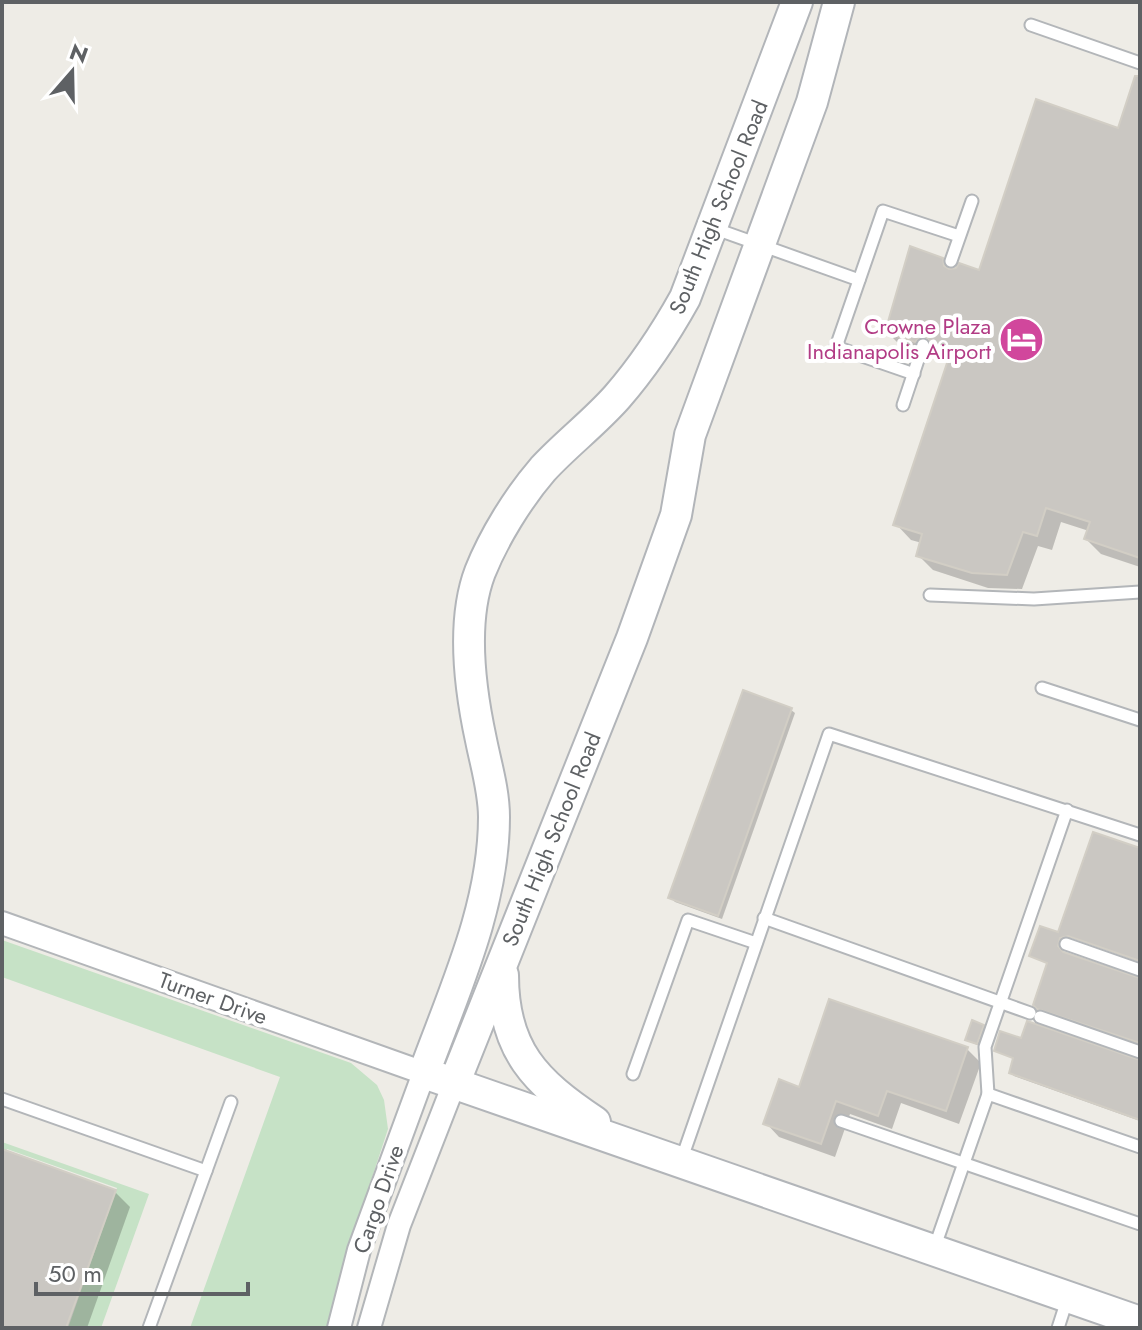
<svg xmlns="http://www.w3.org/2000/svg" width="1142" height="1330" font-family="Jost,sans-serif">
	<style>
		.green { fill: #c6e2c6 }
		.shadow { fill: #0003 }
		.building { fill: #cac7c2; stroke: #d2cec5; stroke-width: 2 }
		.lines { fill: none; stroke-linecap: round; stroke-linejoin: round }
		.lane-casing { stroke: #b3b6b9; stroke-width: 15 }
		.street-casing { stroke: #b3b6b9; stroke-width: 26 }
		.secondary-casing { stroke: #b2b5b9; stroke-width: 34 }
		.lane { stroke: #fff; stroke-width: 11 }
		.street { stroke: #fff; stroke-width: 22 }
		.secondary { stroke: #fff; stroke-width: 30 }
		.labels { text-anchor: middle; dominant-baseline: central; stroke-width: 8; stroke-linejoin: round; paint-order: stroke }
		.street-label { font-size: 22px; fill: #5e6164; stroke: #fff }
		.hotel-label { font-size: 22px; fill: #b23c85; stroke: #fff; text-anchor: end }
	</style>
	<rect width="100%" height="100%" fill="#eeece6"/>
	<g class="green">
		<polygon points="2,940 351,1063 377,1085 384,1100 388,1129 346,1257 327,1328 190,1328 280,1077 2,977"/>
		<polygon points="2,1142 149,1194 101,1328 68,1328 117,1188 7,1149 2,1161"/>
	</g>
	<g class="shadow">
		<polygon points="1140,114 1140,567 1101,554 1086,539 1089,531 1061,522 1052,550 1038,546 1022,589 988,588 933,570 918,555 922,543 911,540 896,524 949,363 937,351 931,356 902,347 887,332 942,260 953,270 980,272 1120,131"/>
		<polygon points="791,710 795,713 722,919 675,902 671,898"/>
		<polygon points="1140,851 1140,962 1073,938 1064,940 1060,946 1062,954 1140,980 1140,1044 1043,1012 1035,1004 1049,964 1031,956 1059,935"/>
		<polygon points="983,1026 986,1030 980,1046 970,1042 967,1039"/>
		<polygon points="1022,1041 1140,1062 1140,1121 1014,1076 1011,1073 1015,1059 996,1050"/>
		<polygon points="967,1049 981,1063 959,1124 901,1103 892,1129 850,1114 835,1157 779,1137 766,1123 801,1089"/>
		<polygon points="2,1167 115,1192 130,1207 87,1328 2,1328"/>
	</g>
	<g class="building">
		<polygon points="1135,76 1140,76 1140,558 1084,539 1090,522 1046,508 1037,536 1023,532 1007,575 972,573 916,556 922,534 893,525 950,354 931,348 931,343 926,337 921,337 915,342 885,332 910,246 943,258 944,266 949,269 956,268 959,263 979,270 1036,99 1118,128"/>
		<polygon points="743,690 792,708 718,916 668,898"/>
		<polygon points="1093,832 1140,848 1140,961 1068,936 1060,938 1058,946 1063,952 1140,978 1140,1043 1037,1009 1033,1005 1047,963 1029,956 1040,926 1058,932"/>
		<polygon points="829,999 968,1047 946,1111 887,1091 878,1116 836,1101 821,1144 763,1124 779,1079 799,1087"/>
		<polygon points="972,1020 984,1025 977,1044 965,1040"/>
		<polygon points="1027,1021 1140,1060 1140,1120 1009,1073 1013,1058 994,1051 1000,1031 1021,1038"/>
		<polygon points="2,1149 116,1190 66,1328 2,1328"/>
	</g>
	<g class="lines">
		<defs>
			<g id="lane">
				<polyline points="1031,25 1140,63"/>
				<polyline points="713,228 859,280"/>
				<polyline points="951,261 972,201"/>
				<polyline points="914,374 836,347 883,211 959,236"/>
				<polyline points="903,405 923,345"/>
				<polyline points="930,595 1034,599 1140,592"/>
				<polyline points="1042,688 1140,720"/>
				<polyline points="764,918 1030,1013"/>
				<polyline points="1066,944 1140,970"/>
				<polyline points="1040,1017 1140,1052"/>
				<polyline points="633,1074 688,920 756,943"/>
				<polyline points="988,1094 985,1047 1067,810"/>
				<polyline points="2,1099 206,1171"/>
				<polyline points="841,1121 1140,1224"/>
				<polyline points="681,1161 829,734 1140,835"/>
				<polyline points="934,1249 988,1094 1140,1147"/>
				<polyline points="149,1328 231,1102"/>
				<polyline points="1058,1328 1068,1297"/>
			</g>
			<g id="street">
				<polyline points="2,923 424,1073 359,1250 339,1328"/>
				<polyline points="369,1328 399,1225 454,1084"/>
			</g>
			<g id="secondary">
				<path d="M797,2l-112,296c-20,36 -41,68 -68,99 -23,26 -51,47 -74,72 -25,29 -49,68 -63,103 -19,50 -10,117 1,168 5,25 13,51 13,77 0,89 -40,174 -70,256l716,249"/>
				<path d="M503,975c0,75 32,107 92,147"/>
				<polyline points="454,1084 632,638 676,515 690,435 812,102 839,2"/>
			</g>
		</defs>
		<use href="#lane" class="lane-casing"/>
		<use href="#street" class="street-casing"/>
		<use href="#secondary" class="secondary-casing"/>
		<use href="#lane" class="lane"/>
		<use href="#street" class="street"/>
		<use href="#secondary" class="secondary"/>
	</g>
	<defs>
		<symbol id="hotel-disc" viewBox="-11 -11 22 22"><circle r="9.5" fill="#d1479c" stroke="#fff"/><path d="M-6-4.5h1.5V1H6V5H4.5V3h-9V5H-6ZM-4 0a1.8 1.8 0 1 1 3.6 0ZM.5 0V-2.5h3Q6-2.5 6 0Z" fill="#fff"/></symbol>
	</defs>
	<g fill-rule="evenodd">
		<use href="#hotel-disc" x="996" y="314" width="51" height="51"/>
	</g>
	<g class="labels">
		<g class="street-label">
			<text transform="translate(718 207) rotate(-68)">South High School Road</text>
			<text transform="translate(551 839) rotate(-68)">South High School Road</text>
			<text transform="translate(213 998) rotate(20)">Turner Drive</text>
			<text transform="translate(378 1199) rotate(-71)">Cargo Drive</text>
		</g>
		<g class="hotel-label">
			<text x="991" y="326">Crowne Plaza<tspan x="991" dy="25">Indianapolis Airport</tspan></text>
		</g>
	</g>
	<rect width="1142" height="1330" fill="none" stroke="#5e6164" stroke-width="8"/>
	<g transform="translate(72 72) rotate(20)" stroke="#ffffff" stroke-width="6" paint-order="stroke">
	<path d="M0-6L14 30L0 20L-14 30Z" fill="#5e6164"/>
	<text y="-12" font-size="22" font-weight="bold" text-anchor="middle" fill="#5e6164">N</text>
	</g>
	<path d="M36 1282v12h212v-12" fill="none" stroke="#5e6164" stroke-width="4"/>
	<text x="48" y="1282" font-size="24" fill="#5e6164" stroke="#ffffff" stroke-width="6" paint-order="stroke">50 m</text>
</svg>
